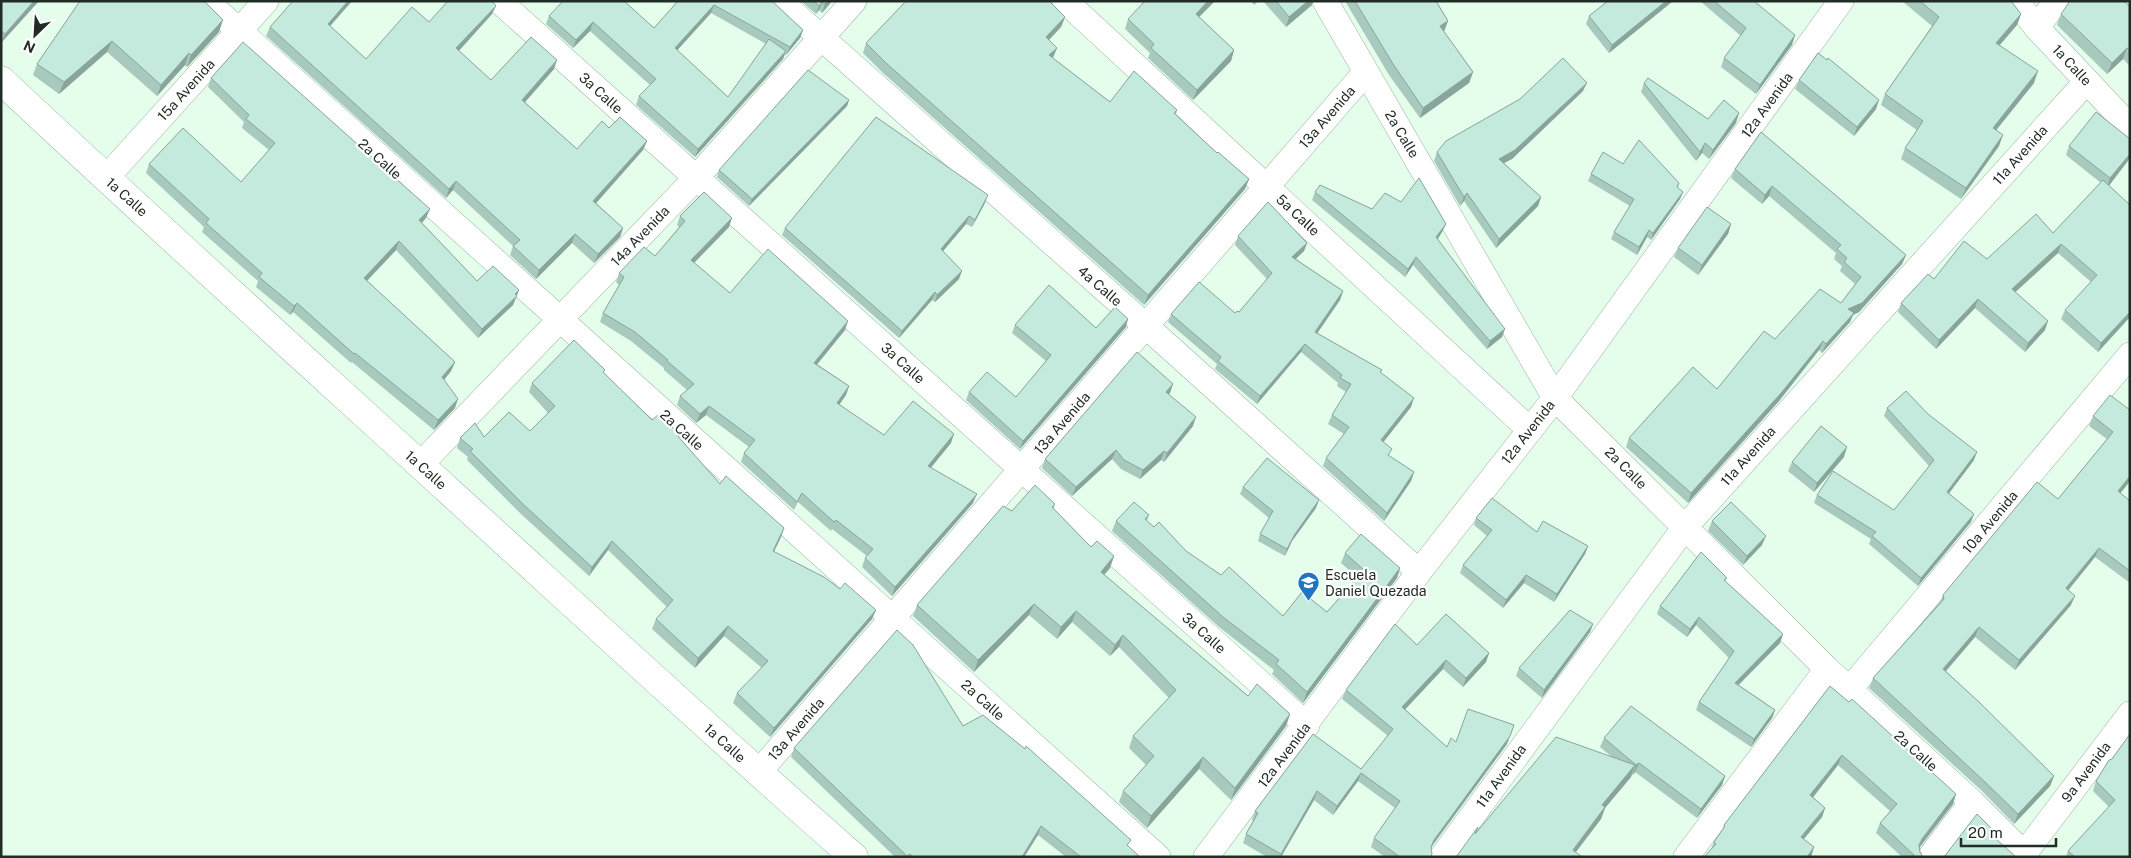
<svg xmlns="http://www.w3.org/2000/svg" width="2131" height="858" font-family="'Public Sans',sans-serif">
	<style>
		.lines { fill: none; stroke-linecap: round; stroke-linejoin: round }
		.street-casing { stroke: #99b7a1; stroke-width: 26 }
		.secondary-casing { stroke: #99b7a1; stroke-width: 29 }
		.street { stroke: #fff; stroke-width: 25 }
		.secondary { stroke: #fff; stroke-width: 28 }
		.wall { fill: #a8c9be; fill-rule: evenodd }
		.shaded-wall { fill: #88a49b }
		.building { fill: #c3eadd; stroke: #88a49b }
		.labels { text-anchor: middle; dominant-baseline: central; stroke-width: 4.5; stroke-linejoin: round; paint-order: stroke }
		.street-label { font-size: 14px; fill: #202c24; stroke: #fff }
		.poi-label { font-size: 14px; fill: #202c24; stroke: #fff; text-anchor: start }
	</style>
	<rect width="100%" height="100%" fill="#e5feec"/>
	<g class="lines">
		<defs>
			<g id="street">
				<polyline points="206,1 1158,857"/>
				<polyline points="499,1 1307,725"/>
				<polyline points="780,1 1146,326 1419,572"/>
				<polyline points="1065,1 1530,430"/>
				<polyline points="1325,1 1555,398 1827,669 1972,802 2027,857"/>
				<polyline points="2016,1 2037,28 2130,127"/>
				<polyline points="2037,28 2056,1"/>
				<polyline points="106,178 266,1"/>
				<polyline points="420,465 696,178 854,1"/>
				<polyline points="1849,690 2130,355"/>
				<polyline points="758,773 1365,73"/>
				<polyline points="2024,854 2130,714"/>
				<polyline points="1206,857 1419,572 1555,398 1841,1"/>
				<polyline points="1442,857 1685,527 2087,81"/>
				<polyline points="1686,857 1827,669"/>
				<polyline points="1930,857 1972,802"/>
			</g>
			<path id="secondary" d="M1,80c148,139 299,275 449,412 134,122 267,245 404,365"/>
		</defs>
		<use href="#street" class="street-casing"/>
		<use href="#secondary" class="secondary-casing"/>
		<use href="#street" class="street"/>
		<use href="#secondary" class="secondary"/>
	</g>
	<g class="wall">
		<polygon points="1,1 39,1 1,43"/>
		<polygon points="80,1 219,32 187,67 185,65 157,96 107,52 59,94 33,75 37,64"/>
		<polygon points="352,1 330,26 366,59 429,22 492,14 459,51 491,80 554,69 525,102 577,149 609,128 647,141 643,150 596,203 623,228 620,237 594,263 572,243 536,279 510,255 513,246 453,190 446,198 266,36 270,27"/>
		<path d="M678,1l95,2 30,27 -3,8 -14,17 -1,-1 -2,5 -88,98 -59,-52 3,-9 11,-11 -60,-54 -17,17 -27,-24 3,-8 105,12zM711,13l55,31 -38,53 -51,-47z"/>
		<polygon points="801,1 832,1 822,13 819,10 816,14"/>
		<polygon points="1215,1 1199,17 1234,50 1231,61 1193,100 1148,58 1150,53 1125,29 1128,19"/>
		<polygon points="1251,1 1259,1 1254,5"/>
		<polygon points="1263,1 1313,1 1312,5 1286,27"/>
		<polygon points="1345,1 1436,1 1448,21 1444,32 1473,72 1469,83 1420,118 1389,75"/>
		<polygon points="1608,1 1673,1 1609,53 1586,24 1589,16"/>
		<polygon points="1700,1 1754,1 1792,45 1756,94 1721,67 1724,58 1741,36"/>
		<polygon points="1902,1 2011,1 2021,14 2017,25 1999,46 2034,83 1996,130 1999,146 1961,199 1901,159 1905,148 1917,130 1881,105 1885,94 1932,26"/>
		<polygon points="2130,7 2130,66 2123,59 2107,74 2057,25 2061,14"/>
		<polygon points="1065,17 1061,27 1049,40 1053,58 1110,102 1177,110 1176,114 1217,153 1249,179 1245,189 1144,305 883,73 863,53 866,43"/>
		<polygon points="211,78 426,218 422,223 477,281 519,290 513,305 478,338 396,250 367,281 455,362 451,371 444,380 455,408 434,430 352,362 351,363 293,312 290,315 256,287 258,281 202,232 204,227 146,173 149,164 241,182 269,150 242,128 244,122 208,87"/>
		<polygon points="1799,80 1876,109 1854,136 1795,89"/>
		<polygon points="1644,83 1708,119 1736,123 1709,159 1702,153 1696,161 1641,92"/>
		<polygon points="1583,91 1512,159 1504,163 1541,197 1538,206 1496,248 1464,201 1460,206 1434,161 1437,152"/>
		<polygon points="849,100 847,106 749,206 717,177 719,170"/>
		<polygon points="1761,132 1906,255 1902,264 1859,312 1853,315 1850,322 1822,353 1819,350 1779,401 1688,503 1626,447 1629,438 1717,389 1775,339 1841,303 1855,284 1840,271 1842,266 1834,259 1836,253 1769,196 1762,204 1731,178 1735,169"/>
		<polygon points="2130,139 2130,158 2109,186 2130,317 2098,352 2061,319 2065,310 2091,282 2058,253 2015,292 2045,330 2025,352 1975,308 1936,349 1898,312 1901,303 1934,279 2053,233 2101,183 2066,155 2069,146"/>
		<polygon points="1623,164 1679,183 1678,188 1683,192 1680,199 1651,240 1647,237 1637,255 1611,239 1614,232 1630,206 1588,181 1591,174"/>
		<polygon points="1315,192 1372,209 1401,202 1446,224 1442,232 1438,239 1502,337 1487,349 1413,265 1405,277 1312,200"/>
		<polygon points="985,203 972,227 966,224 943,251 959,279 935,302 932,300 899,338 782,235 785,228"/>
		<polygon points="680,216 729,227 694,263 730,293 845,330 817,364 849,386 846,395 839,405 884,435 951,443 931,467 973,503 892,596 862,567 865,558 867,556 832,529 831,531 798,502 794,510 741,462 744,453 749,447 706,415 696,423 677,405 680,396 687,390 664,370 664,368 631,341 600,322 603,313 619,285 616,282 619,273 655,256 679,227 677,225"/>
		<polygon points="1731,224 1728,234 1698,275 1674,257 1678,248"/>
		<polygon points="1238,236 1307,243 1304,251 1296,259 1343,291 1340,300 1317,333 1382,370 1381,373 1411,407 1383,442 1389,456 1414,472 1411,481 1384,521 1323,466 1326,458 1344,434 1328,424 1332,415 1346,392 1337,386 1338,383 1301,352 1257,404 1215,369 1217,364 1168,322 1171,314 1235,313 1239,312 1267,279 1235,245"/>
		<polygon points="1015,325 1096,328 1126,327 1020,449 966,400 969,392 1016,397 1046,361 1012,333"/>
		<polygon points="604,373 652,420 677,435 720,484 784,528 781,537 774,552 876,610 872,619 770,737 733,703 737,693 762,668 724,636 695,668 652,629 656,619 667,607 608,550 589,576 522,515 467,460 468,457 457,448 460,438 484,437 530,431 548,413 529,392 532,383"/>
		<polygon points="1173,384 1168,394 1193,426 1164,462 1161,460 1140,479 1121,469 1112,459 1072,496 1042,468 1045,459"/>
		<polygon points="1887,408 1928,414 1974,460 1949,493 1971,522 1918,586 1869,544 1871,539 1814,503 1817,495 1894,510 1929,466 1884,416"/>
		<polygon points="2130,410 2130,481 2120,494 2130,501 2130,583 2095,557 2068,590 2071,605 2015,670 1975,637 1946,671 2054,776 2050,786 2014,824 1982,791 1869,688 1873,678 1940,602 1943,595 2058,499 2107,439 2089,426 2093,416"/>
		<polygon points="1844,457 1814,492 1788,471 1792,462"/>
		<polygon points="1243,487 1316,508 1292,541 1285,556 1258,541 1260,534 1269,518 1240,494"/>
		<polygon points="1055,504 1054,509 1091,547 1114,556 1110,568 1104,575 1248,696 1290,714 1286,726 1231,800 1199,769 1147,828 1119,802 1123,791 1146,765 1129,748 1133,736 1169,698 1119,647 1110,656 1072,622 1057,639 1029,615 974,672 913,616 917,605 1012,511"/>
		<polygon points="1149,515 1147,521 1154,527 1186,551 1221,575 1283,616 1327,612 1357,577 1341,563 1345,553 1400,568 1397,578 1303,703 1272,674 1274,670 1219,627 1112,531 1116,521"/>
		<polygon points="1476,518 1537,532 1588,546 1585,554 1554,602 1524,583 1503,608 1460,573 1463,565 1487,536 1474,525"/>
		<polygon points="1712,521 1762,545 1743,565 1708,531"/>
		<polygon points="1727,578 1725,581 1783,634 1780,643 1739,685 1775,710 1772,718 1751,747 1696,710 1699,702 1729,658 1696,625 1687,637 1657,614 1660,606"/>
		<polygon points="1593,624 1590,632 1542,698 1516,676 1519,668"/>
		<polygon points="1417,645 1489,653 1486,662 1463,687 1443,669 1405,709 1447,747 1456,742 1507,744 1431,848 1432,854 1431,857 1385,857 1371,847 1374,838 1395,808 1358,781 1333,815 1314,800 1281,857 1267,857 1243,843 1246,834 1253,821 1252,820 1255,811 1361,769 1388,736 1342,699 1346,690"/>
		<polygon points="1830,686 1956,794 1953,804 1920,847 1920,852 1923,857 1902,857 1876,833 1880,823 1890,811 1838,765 1813,797 1825,808 1822,817 1804,839 1814,847 1811,857 1704,857 1711,849 1714,842 1722,831 1724,825"/>
		<polygon points="963,726 1129,847 1140,857 1066,857 1038,835 1024,857 895,857 791,757 794,748"/>
		<polygon points="1604,738 1725,776 1722,785 1697,818 1635,772 1633,775 1632,774 1631,777 1605,808 1601,819 1576,852 1612,757 1600,747"/>
		<polygon points="2112,759 2130,857 2066,857 2068,851 2109,807 2093,791 2096,781"/>
	</g>
	<g class="shaded-wall">
		<polygon points="34,1 39,1 1,43 5,34"/>
		<polygon points="348,1 352,1 324,33 328,24"/>
		<polygon points="828,1 832,1 822,13 825,4"/>
		<polygon points="1208,1 1215,1 1192,24 1196,14"/>
		<polygon points="1308,1 1313,1 1312,5 1286,27 1289,17"/>
		<polygon points="1666,1 1673,1 1609,53 1612,45"/>
		<polygon points="822,2 819,10 816,14 819,6"/>
		<polygon points="714,5 711,13 672,56 675,48"/>
		<polygon points="496,6 492,14 453,57 456,48"/>
		<polygon points="2021,14 2017,25 1991,55 1996,43"/>
		<polygon points="1065,17 1061,27 1042,47 1046,37"/>
		<polygon points="223,20 219,32 187,67 191,55"/>
		<polygon points="1448,21 1444,31 1436,36 1440,26"/>
		<polygon points="593,22 590,31 573,48 576,40"/>
		<polygon points="803,30 800,38 786,55 790,47"/>
		<polygon points="1795,35 1792,45 1756,94 1760,85"/>
		<polygon points="112,41 107,52 59,94 64,82"/>
		<polygon points="1057,48 1053,58 1049,55"/>
		<polygon points="2127,48 2123,59 2107,74 2112,63"/>
		<polygon points="1234,50 1231,61 1193,100 1197,90"/>
		<polygon points="786,51 783,59 695,157 698,149"/>
		<polygon points="189,53 185,65 157,96 161,85"/>
		<polygon points="557,60 554,69 519,109 522,100"/>
		<polygon points="2038,71 2034,83 1989,139 1993,128"/>
		<polygon points="1473,72 1469,83 1420,118 1423,108"/>
		<polygon points="1587,83 1583,91 1512,159 1496,167 1499,159"/>
		<polygon points="849,100 847,106 749,206 752,199"/>
		<polygon points="1879,100 1876,109 1854,136 1857,127"/>
		<polygon points="1739,113 1736,123 1709,159 1713,150"/>
		<polygon points="2003,135 1999,146 1961,199 1966,188"/>
		<polygon points="647,141 643,150 590,210 593,201"/>
		<polygon points="1705,143 1702,153 1696,161 1700,152"/>
		<polygon points="2130,154 2130,158 2107,188 2110,178"/>
		<polygon points="1249,179 1245,189 1144,305 1148,295"/>
		<polygon points="456,181 453,190 446,198 449,189"/>
		<polygon points="1772,186 1769,196 1762,204 1765,195"/>
		<polygon points="1683,192 1680,199 1651,240 1653,233"/>
		<polygon points="1467,193 1464,201 1460,206 1464,197"/>
		<polygon points="988,195 985,203 972,227 975,220"/>
		<polygon points="1541,197 1538,206 1496,248 1499,239"/>
		<polygon points="430,209 426,218 416,229 419,220"/>
		<polygon points="969,216 966,224 938,257 941,249"/>
		<polygon points="732,218 729,227 688,269 691,260"/>
		<polygon points="1446,224 1442,232 1433,246 1436,237"/>
		<polygon points="1731,224 1728,234 1698,275 1702,265"/>
		<polygon points="623,228 620,237 594,263 598,254"/>
		<polygon points="1649,230 1647,237 1637,255 1639,247"/>
		<polygon points="575,234 572,243 536,279 539,270"/>
		<polygon points="399,241 396,250 360,288 364,278"/>
		<polygon points="1307,243 1304,251 1289,265 1292,257"/>
		<polygon points="2061,244 2058,253 2009,298 2012,289"/>
		<polygon points="1906,255 1902,264 1859,312 1853,315 1850,322 1822,353 1826,344 1848,309"/>
		<polygon points="1416,257 1413,265 1405,277 1408,269"/>
		<polygon points="962,271 959,279 935,302 937,295"/>
		<polygon points="519,290 513,305 478,338 482,329"/>
		<polygon points="1343,291 1340,300 1312,341 1315,332"/>
		<polygon points="935,292 932,300 899,338 902,331"/>
		<polygon points="1978,299 1975,308 1936,349 1939,340"/>
		<polygon points="297,303 293,312 290,315 294,306"/>
		<polygon points="2130,312 2130,317 2098,352 2101,343"/>
		<polygon points="1128,319 1126,327 1020,449 1023,441"/>
		<polygon points="848,321 845,330 811,372 814,363"/>
		<polygon points="2048,321 2045,330 2025,352 2028,343"/>
		<polygon points="1505,329 1502,337 1487,349 1490,341"/>
		<polygon points="1823,341 1819,350 1779,401 1688,503 1691,493"/>
		<polygon points="1305,344 1301,352 1257,404 1260,396"/>
		<polygon points="455,362 451,371 439,386 442,377"/>
		<polygon points="1173,384 1170,393 1162,401 1166,392"/>
		<polygon points="849,386 846,395 834,412 837,403"/>
		<polygon points="1414,398 1411,407 1378,449 1381,440"/>
		<polygon points="458,399 455,408 434,430 438,420"/>
		<polygon points="709,406 706,415 696,423 700,414"/>
		<polygon points="1196,417 1193,426 1164,462 1167,453"/>
		<polygon points="954,434 951,443 925,475 928,466"/>
		<polygon points="1847,447 1844,457 1814,492 1817,483"/>
		<polygon points="1116,450 1112,459 1072,496 1076,487"/>
		<polygon points="1164,451 1161,460 1140,479 1143,470"/>
		<polygon points="1977,452 1974,460 1944,500 1947,492"/>
		<polygon points="1414,472 1411,481 1384,521 1387,513"/>
		<polygon points="2130,476 2130,481 2114,501 2118,491"/>
		<polygon points="977,494 973,503 892,596 895,587"/>
		<polygon points="1319,500 1316,508 1292,541 1285,556 1287,549 1295,534"/>
		<polygon points="1974,514 1971,522 1918,586 1921,578"/>
		<polygon points="784,528 781,537 769,561 773,551"/>
		<polygon points="1766,536 1762,545 1743,565 1747,556"/>
		<polygon points="612,541 608,550 589,576 592,567"/>
		<polygon points="1588,546 1585,554 1554,602 1557,594"/>
		<polygon points="2099,548 2095,557 2062,598 2066,588"/>
		<polygon points="1114,556 1110,568 1097,583 1101,572"/>
		<polygon points="1400,568 1397,578 1303,703 1307,692"/>
		<polygon points="1526,575 1524,583 1503,608 1506,600"/>
		<polygon points="2075,596 2071,605 2015,670 2019,660"/>
		<polygon points="1034,604 1029,615 974,672 978,660"/>
		<polygon points="876,610 872,619 770,737 774,728"/>
		<polygon points="1076,611 1072,622 1057,639 1061,627"/>
		<polygon points="1699,617 1696,625 1687,637 1690,629"/>
		<polygon points="1593,624 1590,632 1542,698 1544,690"/>
		<polygon points="728,626 724,636 695,668 698,658"/>
		<polygon points="1979,627 1975,637 1939,679 1943,669"/>
		<polygon points="1783,634 1780,643 1732,691 1735,683"/>
		<polygon points="1123,635 1119,647 1110,656 1115,645"/>
		<polygon points="1489,653 1486,662 1463,687 1466,678"/>
		<polygon points="1446,660 1443,669 1399,716 1402,707"/>
		<polygon points="1775,710 1772,718 1751,747 1754,739"/>
		<polygon points="1290,714 1286,726 1231,800 1235,788"/>
		<polygon points="1510,736 1507,744 1430,848 1434,840"/>
		<polygon points="1842,755 1838,765 1807,805 1810,795"/>
		<polygon points="1203,757 1199,769 1147,828 1151,816"/>
		<polygon points="1639,763 1635,772 1633,775 1636,765"/>
		<polygon points="1635,765 1631,777 1605,808 1601,819 1572,857 1573,850 1602,805"/>
		<polygon points="1361,773 1358,781 1333,815 1337,806"/>
		<polygon points="1725,776 1722,785 1697,818 1701,809"/>
		<polygon points="2054,776 2050,786 2014,824 2018,814"/>
		<polygon points="1317,791 1314,800 1281,857 1280,857"/>
		<polygon points="1956,794 1953,804 1918,849 1922,839"/>
		<polygon points="1825,808 1822,817 1797,847 1801,837"/>
		<polygon points="1041,826 1038,835 1024,857 1022,857"/>
		<polygon points="1814,847 1811,857 1807,857"/>
	</g>
	<g class="building">
		<polygon points="1,1 34,1 5,34 1,31"/>
		<polygon points="80,1 204,1 223,20 191,55 189,53 161,85 112,41 64,82 37,64"/>
		<polygon points="293,1 348,1 328,24 366,59 412,7 429,22 448,1 492,1 496,6 456,48 491,80 531,37 557,60 522,100 577,149 602,121 609,128 620,117 647,141 593,201 623,228 598,254 575,234 539,270 513,246 520,240 456,181 449,189 270,27"/>
		<polygon points="563,1 624,1 654,28 678,1 772,1 803,30 790,47 714,5 675,48 728,97 769,39 786,51 698,149 639,96 656,79 593,22 576,40 549,16"/>
		<polygon points="814,1 828,1 825,4 822,2 819,6"/>
		<polygon points="906,1 1049,1 1065,17 1046,37 1057,48 1049,55 1110,102 1134,71 1177,110 1174,113 1217,153 1218,152 1249,179 1148,295 886,63 866,43"/>
		<polygon points="1145,1 1208,1 1196,14 1234,50 1197,90 1151,48 1154,44 1128,19"/>
		<polygon points="1276,1 1308,1 1289,17"/>
		<polygon points="1355,1 1436,1 1448,21 1440,26 1473,72 1423,108 1393,64"/>
		<polygon points="1608,1 1666,1 1612,45 1589,16"/>
		<polygon points="1714,1 1754,1 1795,35 1760,85 1724,58 1746,28"/>
		<polygon points="1920,1 2011,1 2021,14 1996,43 2038,71 1993,128 2003,135 1966,188 1905,148 1923,121 1885,94 1939,17"/>
		<polygon points="2070,1 2124,1 2130,7 2130,50 2127,48 2112,63 2061,14"/>
		<polygon points="243,42 430,209 419,220 477,281 493,266 519,290 515,294 517,296 482,329 399,241 364,278 455,362 442,377 458,399 438,420 355,353 354,354 297,303 294,306 259,277 262,273 206,223 209,219 149,164 183,128 241,182 275,143 246,119 249,115 211,78"/>
		<polygon points="1818,53 1827,60 1828,58 1879,100 1857,127 1799,80"/>
		<polygon points="1563,58 1587,83 1515,150 1499,159 1541,197 1499,239 1467,193 1464,197 1437,152 1446,141 1520,99"/>
		<polygon points="808,70 849,100 752,199 719,170"/>
		<polygon points="1648,78 1708,119 1724,100 1739,113 1713,150 1705,143 1700,152 1644,83"/>
		<polygon points="2096,112 2130,139 2130,154 2110,178 2069,146"/>
		<polygon points="876,117 988,195 975,220 969,216 941,249 962,271 937,295 935,292 902,331 785,228"/>
		<polygon points="1761,132 1906,255 1862,303 1848,309 1854,313 1826,344 1823,341 1782,392 1691,493 1629,438 1693,367 1717,389 1764,331 1775,339 1820,289 1841,303 1861,277 1844,262 1847,258 1837,249 1841,245 1772,186 1765,195 1735,169"/>
		<polygon points="1639,140 1679,183 1677,187 1683,192 1653,233 1649,230 1639,247 1614,232 1634,199 1591,174 1603,152 1623,164"/>
		<polygon points="1419,178 1446,224 1436,237 1505,329 1490,341 1416,257 1408,269 1315,192 1320,185 1372,209 1385,193 1401,202"/>
		<polygon points="2103,180 2130,205 2130,312 2101,343 2065,310 2097,275 2061,244 2012,289 2048,321 2028,343 1978,299 1939,340 1901,303 1928,274 1934,279 1964,241 1987,259 2036,214 2053,233"/>
		<polygon points="704,192 732,218 691,260 730,293 768,249 848,321 814,363 849,386 837,403 884,435 913,401 954,434 928,466 977,494 895,587 865,558 873,549 836,520 834,522 802,493 797,502 744,453 755,440 709,406 700,414 680,396 694,384 667,361 668,360 635,332 603,313 624,277 619,273 644,247 655,256 685,221 680,216"/>
		<polygon points="1268,202 1307,243 1292,257 1343,291 1315,332 1382,370 1380,372 1414,398 1381,440 1392,449 1388,455 1414,472 1387,513 1326,458 1349,427 1332,415 1351,384 1340,378 1342,375 1305,344 1260,396 1218,361 1221,357 1171,314 1199,282 1235,313 1237,311 1239,312 1272,273 1238,236"/>
		<polygon points="1707,207 1731,224 1702,265 1678,248"/>
		<polygon points="1049,285 1096,328 1115,307 1128,319 1023,441 969,392 987,372 1016,397 1051,355 1015,325"/>
		<polygon points="574,340 605,370 603,372 652,420 658,415 678,432 676,434 720,484 726,476 784,528 773,551 824,577 840,589 845,583 876,610 774,728 737,693 768,661 728,626 698,658 656,619 673,600 612,541 592,567 525,506 470,451 473,449 460,438 475,423 484,437 509,412 530,431 555,406 532,383"/>
		<polygon points="1137,352 1173,384 1166,392 1196,417 1167,453 1164,451 1143,470 1124,460 1116,450 1076,487 1045,459"/>
		<polygon points="1906,391 1928,414 1977,452 1947,492 1974,514 1921,578 1872,536 1876,532 1817,495 1833,471 1894,510 1934,460 1887,408"/>
		<polygon points="2110,395 2130,410 2130,476 2118,491 2130,501 2130,571 2099,548 2066,588 2075,596 2019,660 1979,627 1943,669 1979,702 2054,776 2018,814 1985,782 1873,678 1944,599 1943,595 2037,482 2058,499 2113,432 2093,416"/>
		<polygon points="1821,426 1847,447 1817,483 1792,462"/>
		<polygon points="1267,458 1319,500 1295,534 1287,549 1260,534 1273,511 1243,487"/>
		<polygon points="1035,485 1055,504 1052,507 1091,547 1097,541 1114,556 1101,572 1248,696 1257,684 1290,714 1235,788 1203,757 1151,816 1123,791 1154,756 1133,736 1176,690 1123,635 1115,645 1076,611 1061,627 1034,604 978,660 917,605 1003,506 1012,511"/>
		<polygon points="1492,498 1537,532 1543,521 1588,546 1557,594 1526,575 1506,600 1463,565 1492,530 1476,518"/>
		<polygon points="1134,502 1149,515 1145,519 1154,527 1159,522 1186,551 1221,575 1229,567 1283,616 1302,592 1327,612 1364,570 1345,553 1361,534 1400,568 1307,692 1276,664 1279,660 1223,617 1116,521"/>
		<polygon points="1731,502 1766,536 1747,556 1712,521"/>
		<polygon points="1701,552 1727,578 1724,580 1783,634 1735,683 1775,710 1754,739 1699,702 1734,651 1699,617 1690,629 1660,606"/>
		<polygon points="1570,610 1593,624 1544,690 1519,668"/>
		<polygon points="1446,614 1489,653 1466,678 1446,660 1402,707 1447,747 1451,738 1456,742 1468,709 1514,725 1510,736 1434,840 1431,847 1432,854 1431,857 1400,857 1374,838 1400,801 1361,773 1337,806 1317,791 1281,854 1246,834 1258,813 1255,811 1313,734 1361,769 1393,729 1346,690 1395,624 1417,645"/>
		<polygon points="897,630 913,645 963,726 983,715 1025,749 1026,746 1131,840 1127,845 1140,857 1081,857 1041,826 1022,857 913,857 910,854 907,856 794,748"/>
		<polygon points="1830,686 1849,702 1852,699 1956,794 1922,839 1919,845 1920,852 1923,857 1916,857 1880,823 1897,804 1842,755 1810,795 1825,808 1801,837 1814,847 1807,857 1704,857 1716,844 1714,842 1725,826 1724,825"/>
		<polygon points="1631,706 1725,776 1701,809 1639,763 1636,765 1604,738"/>
		<polygon points="2130,734 2130,857 2075,857 2068,851 2115,800 2096,781 2109,760 2112,759"/>
		<polygon points="1556,737 1635,765 1602,805 1605,807 1573,850 1582,857 1456,857 1478,827 1475,834"/>
		<polygon points="1977,814 1998,835 1995,838 2016,857 1944,857"/>
	</g>
	<defs>
		<symbol id="school-pin" viewBox="-11 -11 22 30"><path d="M0 17L-7.5 6A9.5 9.5 0 1 1 7.5 6Z" fill="#1f75c2" stroke="#fff"/><path d="M0-5L7-2L0 1L-7-2ZM-4 1L0 2.5L4 1V4Q0 6-4 4Z" fill="#fff"/></symbol>
	</defs>
	<g fill-rule="evenodd">
		<use href="#school-pin" x="1296" y="570" width="25" height="34"/>
	</g>
	<g class="labels">
		<g class="street-label">
			<text transform="translate(2072 65) rotate(47)">1a Calle</text>
			<text transform="translate(186 90) rotate(-48)">15a Avenida</text>
			<text transform="translate(601 93) rotate(42)">3a Calle</text>
			<text transform="translate(1767 105) rotate(-54)">12a Avenida</text>
			<text transform="translate(1327 117) rotate(-49)">13a Avenida</text>
			<text transform="translate(1402 134) rotate(59)">2a Calle</text>
			<text transform="translate(2020 155) rotate(-48)">11a Avenida</text>
			<text transform="translate(380 159) rotate(42)">2a Calle</text>
			<text transform="translate(127 197) rotate(42)">1a Calle</text>
			<text transform="translate(1298 215) rotate(43)">5a Calle</text>
			<text transform="translate(640 236) rotate(-46)">14a Avenida</text>
			<text transform="translate(1100 286) rotate(41)">4a Calle</text>
			<text transform="translate(903 363) rotate(42)">3a Calle</text>
			<text transform="translate(1062 423) rotate(-49)">13a Avenida</text>
			<text transform="translate(682 430) rotate(42)">2a Calle</text>
			<text transform="translate(1528 432) rotate(-52)">12a Avenida</text>
			<text transform="translate(1748 456) rotate(-48)">11a Avenida</text>
			<text transform="translate(1626 468) rotate(45)">2a Calle</text>
			<text transform="translate(426 470) rotate(42)">1a Calle</text>
			<text transform="translate(1990 522) rotate(-50)">10a Avenida</text>
			<text transform="translate(1204 633) rotate(42)">3a Calle</text>
			<text transform="translate(983 700) rotate(42)">2a Calle</text>
			<text transform="translate(796 729) rotate(-49)">13a Avenida</text>
			<text transform="translate(725 743) rotate(42)">1a Calle</text>
			<text transform="translate(1916 751) rotate(42)">2a Calle</text>
			<text transform="translate(1284 755) rotate(-53)">12a Avenida</text>
			<text transform="translate(2086 772) rotate(-53)">9a Avenida</text>
			<text transform="translate(1501 776) rotate(-54)">11a Avenida</text>
		</g>
		<g class="poi-label">
			<text x="1325" y="575">Escuela<tspan x="1325" dy="16">Daniel Quezada</tspan></text>
		</g>
	</g>
	<rect width="2131" height="858" fill="none" stroke="#202c24" stroke-width="5"/>
	<g transform="translate(35 35) rotate(205)" stroke="#ffffff" stroke-width="4" paint-order="stroke">
	<path d="M0-4L9 19L0 12L-9 19Z" fill="#202c24"/>
	<text y="-8" font-size="14" font-weight="bold" text-anchor="middle" fill="#202c24">N</text>
	</g>
	<path d="M1961 838v8h95v-8" fill="none" stroke="#202c24" stroke-width="2.5"/>
	<text x="1968" y="838" font-size="15" fill="#202c24" stroke="#ffffff" stroke-width="4" paint-order="stroke">20 m</text>
</svg>
